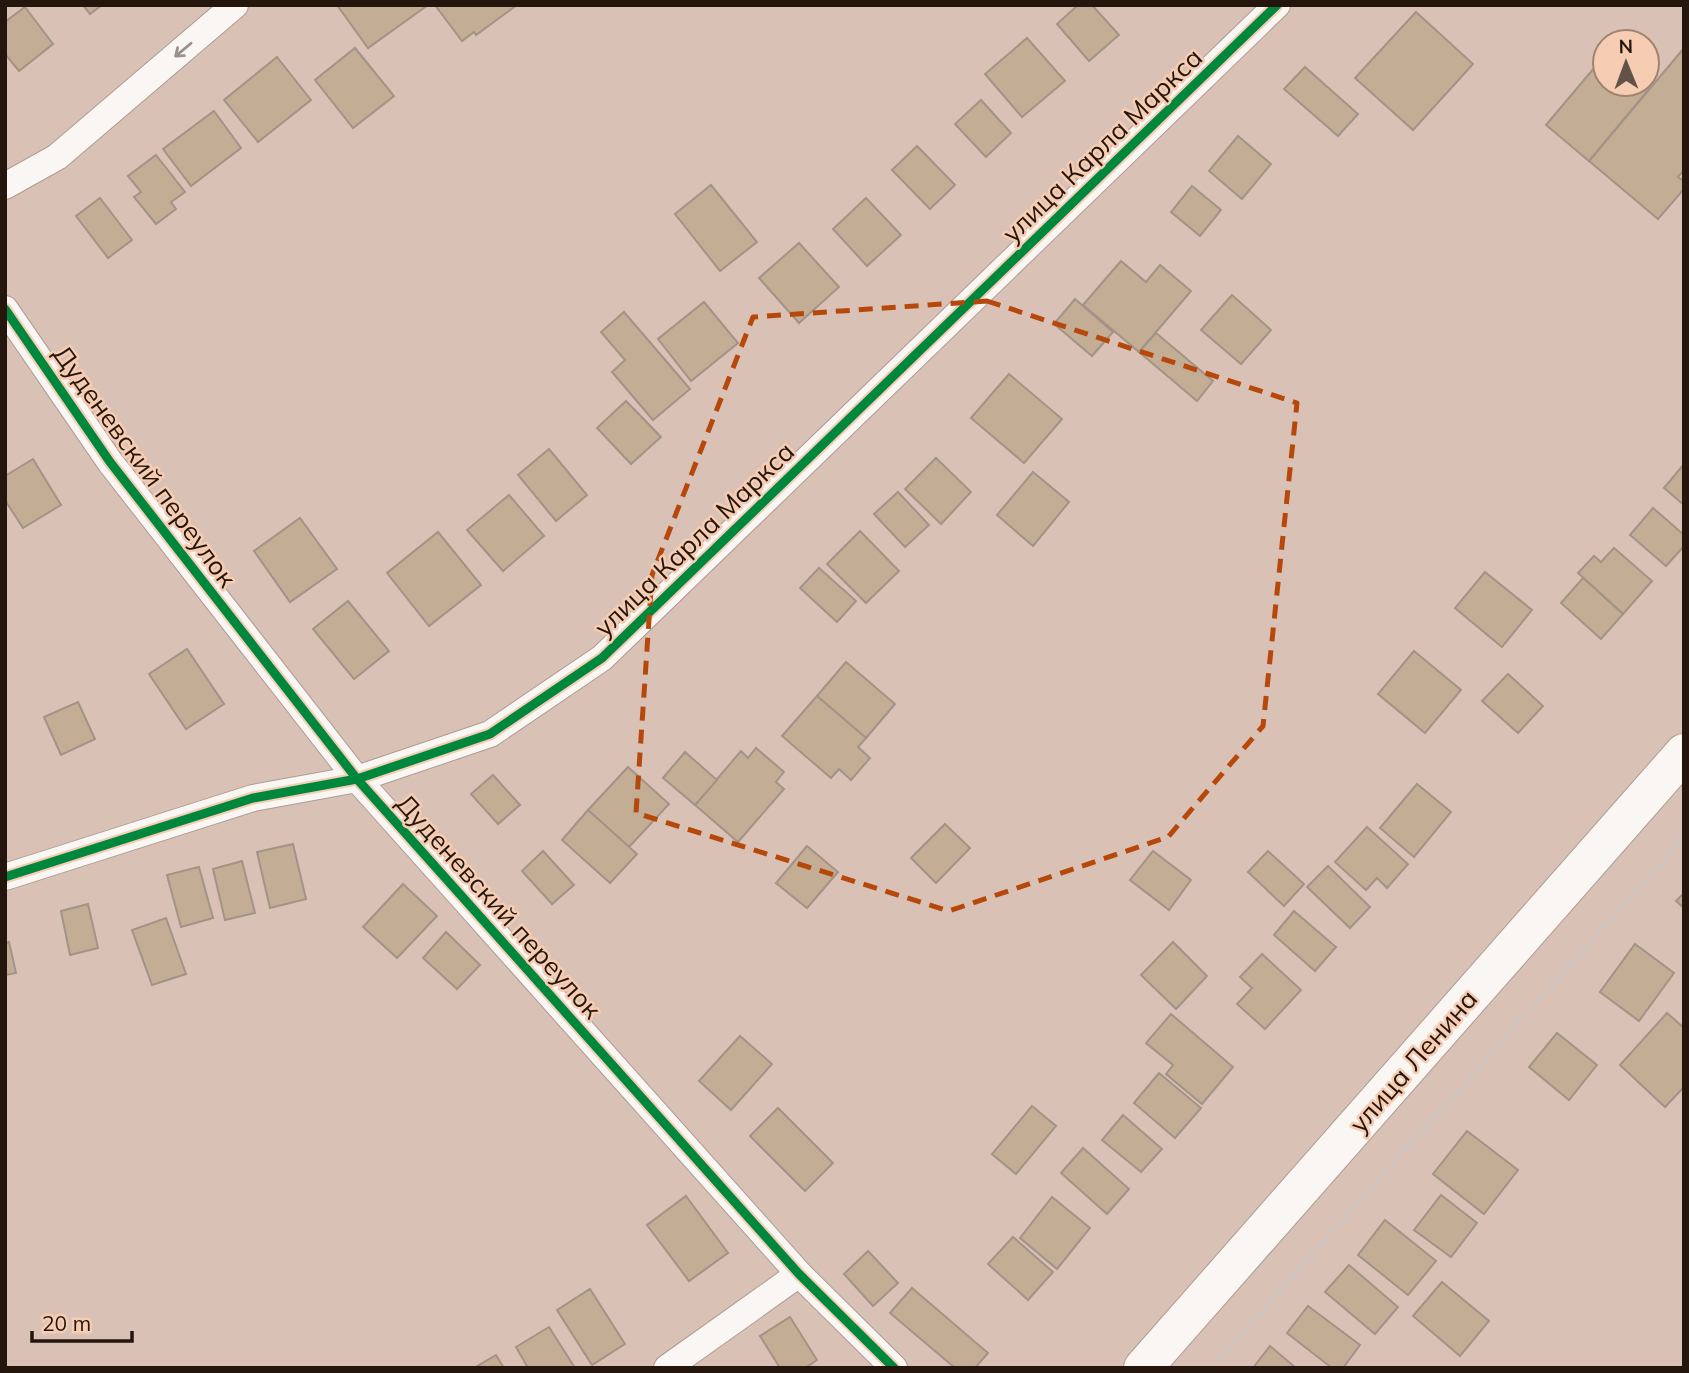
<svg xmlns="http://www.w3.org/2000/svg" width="1689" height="1373" font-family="Mulish,sans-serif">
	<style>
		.building { fill: #c3ad95; stroke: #a39387; stroke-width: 2 }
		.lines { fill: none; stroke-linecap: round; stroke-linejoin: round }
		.minor-casing { stroke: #ae9c91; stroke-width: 28 }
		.secondary-casing { stroke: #ae9c91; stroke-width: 40 }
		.path { stroke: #ccc5c2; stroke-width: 4.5; stroke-dasharray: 5 5; stroke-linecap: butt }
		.minor { stroke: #f9f6f4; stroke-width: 26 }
		.secondary { stroke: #f9f6f4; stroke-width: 38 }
		.cycleway-casing { stroke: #f6ccb2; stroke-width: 13 }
		.cycleway { stroke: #00873e; stroke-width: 9 }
		.oneway { stroke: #99918c }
		.marked { fill: none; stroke: #b7480c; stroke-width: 5; stroke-dasharray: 14 9; stroke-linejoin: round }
		.labels { text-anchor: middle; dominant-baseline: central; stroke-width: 5; stroke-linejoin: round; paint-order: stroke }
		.street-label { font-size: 26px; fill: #24160c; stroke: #f6ccb2 }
	</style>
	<rect width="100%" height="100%" fill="#d9c2b5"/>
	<g class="building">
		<polygon points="83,5 102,5 90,14"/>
		<polygon points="337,5 428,5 368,48"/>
		<polygon points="435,5 517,5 476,35 474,32 462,41"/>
		<polygon points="1078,5 1092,5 1119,35 1089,61 1057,24"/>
		<polygon points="25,7 53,44 19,71 5,54 5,22"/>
		<polygon points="1416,12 1473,64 1413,130 1355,78"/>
		<polygon points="1027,38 1065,81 1022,117 985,74"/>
		<polygon points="355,48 394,96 353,128 315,80"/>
		<polygon points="1684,48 1684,170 1678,177 1684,181 1684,189 1658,219 1589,161"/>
		<polygon points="1605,55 1605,84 1643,84 1649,89 1589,161 1546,125"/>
		<polygon points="277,57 311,100 258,142 224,100"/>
		<polygon points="1305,67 1358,114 1338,136 1284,89"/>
		<polygon points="981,100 1011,133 986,157 955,124"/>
		<polygon points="214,111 241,148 191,186 163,149"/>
		<polygon points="1238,136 1271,164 1242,199 1209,171"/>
		<polygon points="917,146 955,185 930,209 892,170"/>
		<polygon points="156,155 185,192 171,202 176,209 156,224 134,197 141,192 128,176"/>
		<polygon points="711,185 757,242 720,271 675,214"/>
		<polygon points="1192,186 1221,210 1200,236 1171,212"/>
		<polygon points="100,198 132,240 108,258 76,216"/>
		<polygon points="866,198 901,235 867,266 833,229"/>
		<polygon points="799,243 839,287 799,323 759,278"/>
		<polygon points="1121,261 1146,282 1160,265 1191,291 1139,352 1083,305"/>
		<polygon points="1232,295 1271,330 1241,364 1201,330"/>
		<polygon points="1075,299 1113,332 1092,356 1054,324"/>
		<polygon points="704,302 738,343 691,381 658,339"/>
		<polygon points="624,312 690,389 653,420 612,372 625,360 601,332"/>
		<polygon points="1156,333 1213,381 1197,401 1139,352"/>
		<polygon points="1009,374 1062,419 1024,463 971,418"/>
		<polygon points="626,401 661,437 631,464 597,428"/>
		<polygon points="549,449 587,495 556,521 518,475"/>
		<polygon points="936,458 971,492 941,524 905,489"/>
		<polygon points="33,459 61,505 23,528 5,500 5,476"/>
		<polygon points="1684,464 1684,505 1664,488"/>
		<polygon points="1033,472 1069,502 1033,546 997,515"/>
		<polygon points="898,492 929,525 905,547 874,514"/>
		<polygon points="509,495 544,536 503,571 467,530"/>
		<polygon points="1653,508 1684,535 1684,546 1666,566 1630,535"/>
		<polygon points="300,518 337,569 290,602 254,551"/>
		<polygon points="860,531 899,571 866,603 827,564"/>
		<polygon points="438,532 481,585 429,626 387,573"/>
		<polygon points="1614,548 1652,581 1623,614 1578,573 1594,556 1601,562"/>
		<polygon points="819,568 856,601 837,622 800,588"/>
		<polygon points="1485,572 1532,610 1502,647 1455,608"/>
		<polygon points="1583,578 1623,614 1601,639 1561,603"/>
		<polygon points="348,601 389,651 354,679 313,629"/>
		<polygon points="187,649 224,704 186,729 149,674"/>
		<polygon points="1414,651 1461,690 1425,733 1378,694"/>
		<polygon points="846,662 895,704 866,738 817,696"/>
		<polygon points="1508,674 1543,706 1518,733 1482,701"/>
		<polygon points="817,696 866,738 858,747 870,758 851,780 839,769 831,778 782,736"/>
		<polygon points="78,702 95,739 61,755 44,717"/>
		<polygon points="756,748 784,772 776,782 784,789 738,842 695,805 741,751 748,758"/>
		<polygon points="685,752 717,780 695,805 663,778"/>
		<polygon points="628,767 669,804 629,847 588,810"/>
		<polygon points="493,775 520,805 498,824 471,794"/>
		<polygon points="1417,784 1451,812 1414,857 1380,828"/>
		<polygon points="588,810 637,854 610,883 562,840"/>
		<polygon points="945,824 970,848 936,883 911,858"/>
		<polygon points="1367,827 1408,864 1387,888 1377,878 1366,890 1335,862"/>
		<polygon points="293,844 306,899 270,908 257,852"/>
		<polygon points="807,846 838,872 807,908 776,883"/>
		<polygon points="543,851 574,885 552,904 522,871"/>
		<polygon points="1153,851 1191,880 1169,910 1130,880"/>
		<polygon points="1268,851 1304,884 1284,906 1248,872"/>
		<polygon points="242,861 255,913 225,920 213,869"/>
		<polygon points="1328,866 1370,907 1350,928 1307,887"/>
		<polygon points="199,867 213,918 181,927 167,875"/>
		<polygon points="403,884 437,916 397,958 363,927"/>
		<polygon points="1684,893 1684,908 1676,901"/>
		<polygon points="88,904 98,948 70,955 61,911"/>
		<polygon points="1294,911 1336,947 1315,971 1274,935"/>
		<polygon points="166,918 186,974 152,985 132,930"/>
		<polygon points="446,932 480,965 457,989 423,958"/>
		<polygon points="9,942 16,973 5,975 5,943"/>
		<polygon points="1173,942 1207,976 1176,1009 1141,975"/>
		<polygon points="1635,944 1674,973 1639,1021 1600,992"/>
		<polygon points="1262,954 1301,990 1265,1029 1237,1004 1252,988 1240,977"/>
		<polygon points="1667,1013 1684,1028 1684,1087 1665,1107 1620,1065"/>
		<polygon points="1171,1014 1233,1067 1202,1104 1166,1074 1173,1065 1146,1043"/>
		<polygon points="1557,1033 1597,1065 1569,1100 1529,1067"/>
		<polygon points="740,1036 772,1064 731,1110 699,1081"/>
		<polygon points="1159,1073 1201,1108 1175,1138 1134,1103"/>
		<polygon points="1032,1106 1056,1126 1016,1174 992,1154"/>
		<polygon points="778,1108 833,1163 805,1191 750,1136"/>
		<polygon points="1123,1115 1162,1149 1141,1172 1102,1140"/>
		<polygon points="1467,1131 1518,1170 1484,1214 1433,1174"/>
		<polygon points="1083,1148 1129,1189 1107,1214 1061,1173"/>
		<polygon points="1441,1195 1477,1223 1451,1257 1414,1230"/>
		<polygon points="686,1196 728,1253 689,1281 647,1225"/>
		<polygon points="1052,1197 1090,1228 1057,1269 1020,1238"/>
		<polygon points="1385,1220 1436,1261 1408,1295 1358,1255"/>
		<polygon points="1013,1237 1053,1272 1028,1300 988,1264"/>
		<polygon points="868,1251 898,1283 873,1306 844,1274"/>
		<polygon points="1349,1265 1398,1307 1375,1334 1325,1292"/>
		<polygon points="1442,1282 1489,1321 1460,1356 1413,1316"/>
		<polygon points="912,1288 988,1353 975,1368 955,1368 890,1313"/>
		<polygon points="590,1289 625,1344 592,1365 557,1310"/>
		<polygon points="1308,1306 1360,1345 1343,1368 1332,1368 1287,1333"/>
		<polygon points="790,1317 817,1360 805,1368 780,1368 760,1336"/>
		<polygon points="549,1327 575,1368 528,1368 516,1347"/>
		<polygon points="1270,1346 1296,1368 1253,1368"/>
		<polygon points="496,1355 504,1368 474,1368"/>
	</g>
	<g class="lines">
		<defs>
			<g id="minor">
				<polyline points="5,186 57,157 235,5"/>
				<polyline points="5,309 110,462 357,779 799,1274 894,1368"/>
				<polyline points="5,877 253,798 357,779 490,734 602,658 1277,5"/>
				<polyline points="667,1368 799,1274"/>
			</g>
			<polyline id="secondary" points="1143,1368 1684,753"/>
		</defs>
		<use href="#minor" class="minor-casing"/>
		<use href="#secondary" class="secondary-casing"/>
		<polyline class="path" points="1211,1368 1684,837"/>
		<use href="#minor" class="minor"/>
		<use href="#secondary" class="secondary"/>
		<defs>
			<g id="cycleway">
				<polyline points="5,309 110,462 357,779 799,1274 894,1368"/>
				<polyline points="5,877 253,798 357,779 490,734 602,658 1277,5"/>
			</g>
		</defs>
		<use href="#cycleway" class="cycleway-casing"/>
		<use href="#cycleway" class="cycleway"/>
	</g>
	<defs><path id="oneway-shaft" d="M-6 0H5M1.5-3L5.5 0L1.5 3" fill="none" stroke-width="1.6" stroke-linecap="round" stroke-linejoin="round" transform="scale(1.75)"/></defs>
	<use class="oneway" href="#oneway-shaft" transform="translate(183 50) rotate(140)"/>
	<path class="marked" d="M987,301l310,102 -34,323 -95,111 -219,74 -313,-98 16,-238 101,-258z"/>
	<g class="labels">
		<g class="street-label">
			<text transform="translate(1102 145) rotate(-44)">улица Карла Маркса</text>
			<text transform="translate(145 466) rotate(54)">Дуденевский переулок</text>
			<text transform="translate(694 539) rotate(-44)">улица Карла Маркса</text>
			<text transform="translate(499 906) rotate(48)">Дуденевский переулок</text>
			<text transform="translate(1413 1061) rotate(-49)">улица Ленина</text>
		</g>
	</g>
	<rect width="1689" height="1373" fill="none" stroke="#24160c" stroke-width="14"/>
	<g transform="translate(1626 63) rotate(359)"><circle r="33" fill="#f6ccb2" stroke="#a28370" stroke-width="2"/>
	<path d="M0-5L12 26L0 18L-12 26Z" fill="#635247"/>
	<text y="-10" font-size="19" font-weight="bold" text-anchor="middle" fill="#24160c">N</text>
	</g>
	<path d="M32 1331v10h100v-10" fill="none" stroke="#24160c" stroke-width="3.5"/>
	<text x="42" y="1331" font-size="21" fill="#24160c" stroke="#f6ccb2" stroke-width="5" paint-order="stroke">20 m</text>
</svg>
